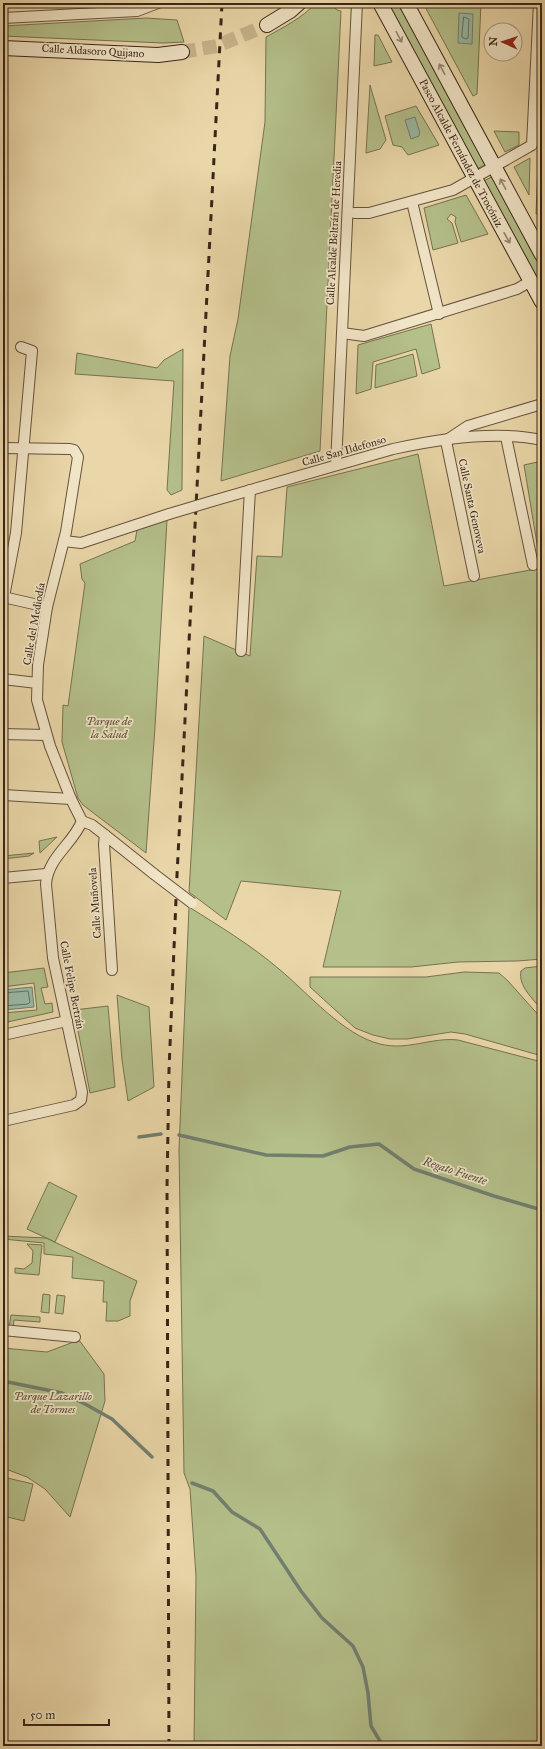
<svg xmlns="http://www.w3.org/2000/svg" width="545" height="1749" font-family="'IM FELL Great Primer',serif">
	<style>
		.green { fill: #b4bf8a; stroke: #777252 }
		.water { fill: #98baa6; stroke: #727f6e }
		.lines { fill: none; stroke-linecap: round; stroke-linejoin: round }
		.shore { stroke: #697060; stroke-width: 1 }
		.stream { stroke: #727f6e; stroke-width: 3.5 }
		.secondary-tunnel { stroke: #c7b48c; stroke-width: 14; stroke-dasharray: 14 7; stroke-linecap: butt }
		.street-casing { stroke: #66523d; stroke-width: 12 }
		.secondary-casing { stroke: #3a2619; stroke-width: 16 }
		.street { stroke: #f1e5c7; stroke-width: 10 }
		.secondary { stroke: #f1e5c7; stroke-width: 14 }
		.rail { stroke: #3a2619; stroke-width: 3; stroke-dasharray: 7 7; stroke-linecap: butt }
		.street-bridge-casing { stroke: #66523d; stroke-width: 12; stroke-linecap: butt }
		.street-bridge { stroke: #f1e5c7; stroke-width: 10 }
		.oneway { stroke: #968670 }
		.labels { text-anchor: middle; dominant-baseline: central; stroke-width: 3.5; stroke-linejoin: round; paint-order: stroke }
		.street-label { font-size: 11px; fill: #3a2619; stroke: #f1e5c7 }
		.park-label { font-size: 11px; font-style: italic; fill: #584c35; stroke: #f1e5c7 }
		.water-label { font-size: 12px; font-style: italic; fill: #524b3c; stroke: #f1e5c7 }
	</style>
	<rect width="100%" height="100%" fill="#ead7a9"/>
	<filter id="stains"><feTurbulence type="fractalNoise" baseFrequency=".005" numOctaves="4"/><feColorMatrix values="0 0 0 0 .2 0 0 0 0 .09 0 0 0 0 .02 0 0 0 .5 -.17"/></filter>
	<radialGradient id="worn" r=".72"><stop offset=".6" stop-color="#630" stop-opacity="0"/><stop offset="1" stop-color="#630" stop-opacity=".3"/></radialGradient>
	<g class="green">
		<path d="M316,3h13l8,7 4,1 -21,440 -99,30 9,-125 8,-37 27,-197 1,-85c18,-10 36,-19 50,-34z"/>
		<polygon points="385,3 401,3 488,163 475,170"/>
		<polygon points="423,3 481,3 477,94 473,96"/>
		<polygon points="146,18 177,20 184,42 163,43 3,36 3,26"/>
		<polygon points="375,35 378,35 392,62 374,66"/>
		<polygon points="370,85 386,140 380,149 366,153"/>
		<polygon points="416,106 439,145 408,155 402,147 393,145 385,116"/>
		<polygon points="494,131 519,132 519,145 505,152"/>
		<polygon points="539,143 542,143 542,211 536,214"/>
		<polygon points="530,158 529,195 514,167"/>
		<polygon points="495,175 542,263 542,294 482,182"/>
		<polygon points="466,195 488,234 461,242 455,222 456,217 451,214 447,219 452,223 458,243 433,250 424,208"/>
		<polygon points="431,324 440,368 422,374 416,349 373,362 371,389 356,394 358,345"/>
		<polygon points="183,349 182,490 171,495 167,490 174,381 75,374 77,353 157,368 164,360"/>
		<polygon points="413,354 417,376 375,388 376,365"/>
		<polygon points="418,454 444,586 541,568 524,465 542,461 542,959 517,961 458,962 411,967 323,967 341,891 241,881 226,920 189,892 204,636 250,656 257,556 282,557 287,487"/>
		<polygon points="167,520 155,727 146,853 83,805 78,798 62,742 63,705 68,706 85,583 82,579 80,564 135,541 137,530"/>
		<polygon points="57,837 40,853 39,841"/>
		<polygon points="34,853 29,856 3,859 3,856"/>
		<path d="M189,907c30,19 62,38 90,62 29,24 64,66 101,75 28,7 51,-7 78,-4l84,22v684h-348l2,-170 -6,-87 -6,-16 -5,-324z"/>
		<path d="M542,966v44c-9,-11 -24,-24 -21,-39l4,-3z"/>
		<polygon points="44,968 48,987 41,988 45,1004 52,1003 53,1012 3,1023 3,1013 37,1010 34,983 3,987 3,973"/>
		<polygon points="464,972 499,973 508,981 542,1019 542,1056 465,1034 451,1032 407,1039 390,1039 373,1035 355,1028 310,987 310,977 426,977"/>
		<polygon points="117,995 149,1007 154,1087 128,1101 122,1060"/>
		<polygon points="108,1006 115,1087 90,1093 74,1010"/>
		<polygon points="49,1182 77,1196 55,1242 27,1229"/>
		<polygon points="3,1236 46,1238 137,1281 130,1301 130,1316 118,1321 106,1321 107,1302 103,1302 104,1281 72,1278 73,1257 44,1254 44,1243 3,1239"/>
		<polygon points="27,1244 42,1245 39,1275 15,1273 15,1268 24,1269 32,1263 33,1251"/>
		<polygon points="43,1294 50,1295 49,1313 41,1312"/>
		<polygon points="57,1295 65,1296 63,1314 55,1313"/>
		<polygon points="11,1315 40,1317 40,1322 14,1320 13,1328 9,1328"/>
		<polygon points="79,1340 104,1374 105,1401 70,1517 45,1489 27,1477 3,1468 3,1348 47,1352"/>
		<polygon points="3,1477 33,1484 24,1521 3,1516"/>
	</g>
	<g class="water">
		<polygon points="459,13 473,14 472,44 458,43"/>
		<polygon points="415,117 420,133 419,134 419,136 411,139 405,120"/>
		<polygon points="32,987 34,1007 4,1010 3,990"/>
	</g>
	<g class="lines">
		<g class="shore">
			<polygon points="464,17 469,19 468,38 466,39 462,37"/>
			<polyline points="3,993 28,991 30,1002 28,1004 3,1006"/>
		</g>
		<g class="stream">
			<polyline points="179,1135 266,1155 323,1156 350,1147 379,1144 414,1169 494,1196 542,1210"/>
			<polyline points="139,1137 161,1134"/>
			<polyline points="3,1381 62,1393 85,1404 112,1419 152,1457"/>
			<polyline points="192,1483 213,1491 232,1512 260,1529 301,1591 322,1618 353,1646 363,1667 368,1693 371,1726 383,1746"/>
		</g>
		<polyline class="secondary-tunnel" points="182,52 217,46 267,25"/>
		<defs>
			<g id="street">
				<polyline points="3,18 137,11 158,3"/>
				<polyline points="412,202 439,314"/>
				<polyline points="354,213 369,213 453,190 532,145 539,3"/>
				<polyline points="342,333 364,336 517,289 531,281"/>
				<polyline points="506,437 533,565"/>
				<polyline points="447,440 468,426 542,404"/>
				<polyline points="446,441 474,576"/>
				<polyline points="3,448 70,449 74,450 78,457 66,532 47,607 38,665 37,700 50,746 71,799 82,821 92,825 105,835 154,874"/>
				<polyline points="336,465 357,3"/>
				<path d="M216,500l177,-51c45,-10 103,-19 149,-9"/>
				<polyline points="64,541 81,543 169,514"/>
				<polyline points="3,597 47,607"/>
				<polyline points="3,602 16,533 32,351 21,347"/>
				<polyline points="241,651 250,490"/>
				<polyline points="3,679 37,683"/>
				<polyline points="3,734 46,735"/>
				<polyline points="3,795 71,799"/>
				<polyline points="105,835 104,844 112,970"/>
				<polyline points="3,878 46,874"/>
				<polyline points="3,1035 67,1021"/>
				<path d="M3,1121l71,-16 7,-5 1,-8 -29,-134 -7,-74c2,-27 27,-40 36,-63"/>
				<polyline points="3,1330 75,1337"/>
			</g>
			<g id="secondary">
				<polyline points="380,3 542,302"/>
				<polyline points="406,3 542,255"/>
				<polyline points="267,25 290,11 299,3"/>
				<polyline points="3,48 158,55 182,52"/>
			</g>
		</defs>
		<use href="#street" class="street-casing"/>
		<use href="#secondary" class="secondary-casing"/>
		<use href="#street" class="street"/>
		<use href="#secondary" class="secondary"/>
		<polyline class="rail" points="169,1746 167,1187 169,1070 177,875 222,3"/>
		<defs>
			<g id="street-bridge">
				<polyline points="169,514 216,500"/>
				<polyline points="154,874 192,903"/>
			</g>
		</defs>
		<use href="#street-bridge" class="street-bridge-casing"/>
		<use href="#street-bridge" class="street-bridge"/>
	</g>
	<defs><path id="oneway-shaft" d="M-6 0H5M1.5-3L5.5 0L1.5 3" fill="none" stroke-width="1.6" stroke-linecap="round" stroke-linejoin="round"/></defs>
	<g class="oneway">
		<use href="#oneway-shaft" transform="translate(399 37) rotate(62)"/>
		<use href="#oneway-shaft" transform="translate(442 69) rotate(-118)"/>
		<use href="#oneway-shaft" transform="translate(503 184) rotate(-118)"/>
		<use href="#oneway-shaft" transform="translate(507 238) rotate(61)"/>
	</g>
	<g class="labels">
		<g class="street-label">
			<text transform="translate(93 51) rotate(3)">Calle Aldasoro Quijano</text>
			<text transform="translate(461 153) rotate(62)">Paseo Alcalde Fernández de Trocóniz</text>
			<text transform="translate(334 233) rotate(-87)">Calle Alcalde Beltrán de Heredia</text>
			<text transform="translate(344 451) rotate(-16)">Calle San Ildefonso</text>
			<text transform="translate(472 506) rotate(78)">Calle Santa Genoveva</text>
			<text transform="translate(34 624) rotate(-80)">Calle del Mediodía</text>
			<text transform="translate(95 903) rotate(-94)">Calle Muñovela</text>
			<text transform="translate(72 985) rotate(79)">Calle Felipe Bertrán</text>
		</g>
		<g class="park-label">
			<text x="109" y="721">Parque de<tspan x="109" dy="13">la Salud</tspan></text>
			<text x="53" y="1396">Parque Lazarillo<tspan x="53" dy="13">de Tormes</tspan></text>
		</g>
		<g class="water-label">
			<text transform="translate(455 1171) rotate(18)">Regato Fuente</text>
		</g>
	</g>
	<rect width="545" height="1749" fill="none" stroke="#ead7a9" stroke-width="16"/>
	<rect x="4" y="4" width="537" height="1741" fill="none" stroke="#3a2619" stroke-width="2"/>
	<rect x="8" y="8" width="529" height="1733" fill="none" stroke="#3a2619"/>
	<g transform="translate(503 42) rotate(273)"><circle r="19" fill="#f1e5c7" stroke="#a89981"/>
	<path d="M0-3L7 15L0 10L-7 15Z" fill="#8f2418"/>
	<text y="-6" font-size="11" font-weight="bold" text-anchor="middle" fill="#3a2619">N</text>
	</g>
	<path d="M24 1719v6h85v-6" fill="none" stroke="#3a2619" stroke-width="2"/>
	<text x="30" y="1719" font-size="12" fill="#3a2619" stroke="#f1e5c7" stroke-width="3" paint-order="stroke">50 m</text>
	<rect width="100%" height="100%" filter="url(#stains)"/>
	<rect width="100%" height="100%" fill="url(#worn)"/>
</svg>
